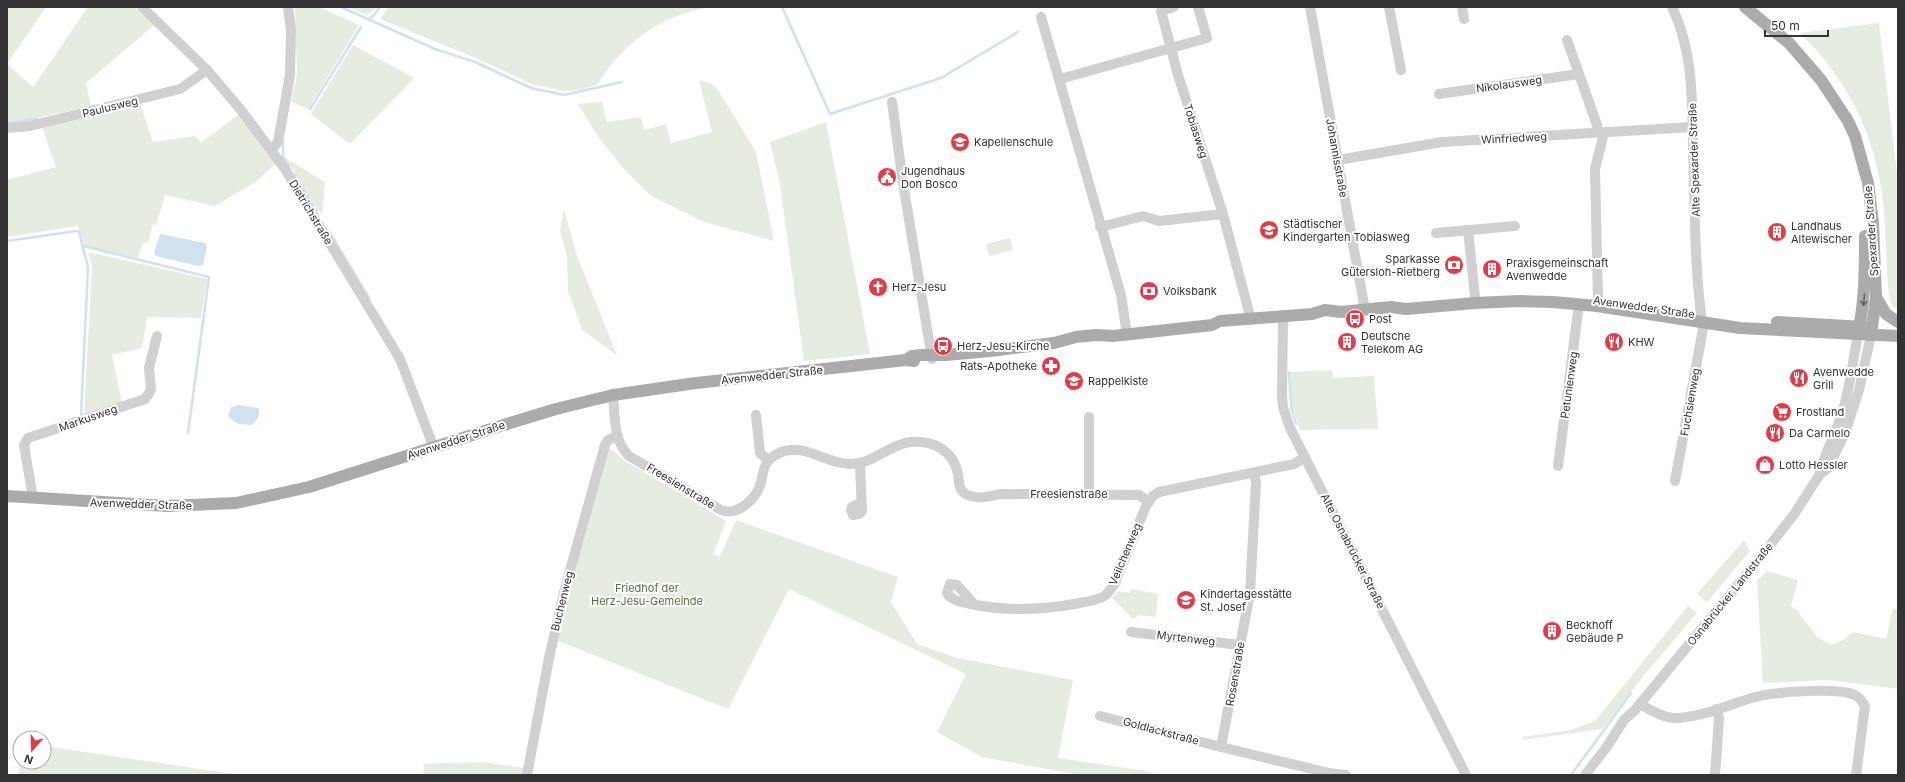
<svg xmlns="http://www.w3.org/2000/svg" width="1905" height="782" font-family="Inter,sans-serif">
	<style>
		.green { fill: #e6ecdf }
		.water { fill: #cfe2ee }
		.lines { fill: none; stroke-linecap: round; stroke-linejoin: round }
		.stream { stroke: #cfe2ee; stroke-width: 2.5 }
		.minor { stroke: #d0d0d0; stroke-width: 10 }
		.major { stroke: #ababab; stroke-width: 12 }
		.oneway { stroke: #636363 }
		.labels { text-anchor: middle; dominant-baseline: central; stroke-width: 4; stroke-linejoin: round; paint-order: stroke }
		.street-label { font-size: 11px; fill: #333; stroke: #fff }
		.poi-label { font-size: 11px; fill: #333; stroke: #fff; text-anchor: start }
		.park-label { font-size: 11px; fill: #56703f; stroke: #fff }
	</style>
	<rect width="100%" height="100%" fill="#fff"/>
	<g class="green">
		<polygon points="7,7 46,7 7,64"/>
		<polygon points="88,7 134,7 154,25 86,83 91,106 28,120 7,121 7,64 33,87"/>
		<polygon points="295,7 319,7 359,25 308,109 291,102 297,74"/>
		<polygon points="347,7 378,7 367,15"/>
		<path d="M389,7h320c-51,10 -85,35 -112,78l-18,5 -15,1 -32,-7 -54,-25 -98,-40z"/>
		<path d="M1879,23l19,159v128l-5,-3 -3,-6c-5,-33 -3,-66 -7,-100 -8,-67 -35,-121 -83,-168z"/>
		<polygon points="353,45 414,78 350,144 311,114"/>
		<polygon points="699,80 712,84 718,90 756,152 774,241 704,222 651,196 623,168 599,138 578,104 602,102 607,122 641,117 644,130 666,124 671,143 712,132"/>
		<polygon points="140,103 153,142 195,136 201,143 239,114 276,163 257,181 215,206 165,195 156,225 153,224 148,243 143,242 138,258 85,246 77,226 7,237 7,180 56,167 42,127"/>
		<polygon points="826,122 870,354 804,361 780,184 770,142"/>
		<polygon points="284,157 325,182 322,215"/>
		<polygon points="564,209 577,256 617,355 582,330 568,291 567,256 560,231"/>
		<polygon points="1010,238 1013,250 989,256 986,244"/>
		<polygon points="88,252 207,279 201,318 147,317 142,348 112,355 122,402 84,415 92,267"/>
		<polygon points="1332,370 1333,378 1374,376 1378,429 1300,430 1292,406 1290,372"/>
		<polygon points="608,448 616,452 622,459 726,521 713,554 720,557 736,520 898,577 891,602 917,644 957,658 1073,680 1058,758 1146,771 1158,775 1080,775 982,757 937,732 966,674 789,589 728,709 556,640"/>
		<polygon points="1744,540 1750,551 1707,602 1697,594"/>
		<polygon points="1767,571 1798,580 1791,606 1797,610 1817,637 1831,645 1843,640 1853,632 1886,639 1893,608 1898,610 1898,689 1830,680 1763,683 1757,581"/>
		<polygon points="1131,589 1158,594 1156,617 1140,615 1133,619 1112,598 1118,591 1130,593"/>
		<polygon points="1688,606 1697,613 1644,675 1602,729 1523,740 1523,737 1571,730 1595,721"/>
		<polygon points="44,746 241,775 18,775 21,762 44,762"/>
		<polygon points="483,762 524,768 524,775 423,775 424,764"/>
	</g>
	<g class="water">
		<polygon points="160,234 205,243 207,246 203,265 198,266 156,256 154,253"/>
		<path d="M240,405l18,3c3,8 -1,12 -6,17l-14,-1 -10,-7 3,-10z"/>
	</g>
	<g class="lines">
		<g class="stream">
			<polyline points="341,7 435,49 475,62 531,88 564,95 622,82"/>
			<polyline points="782,7 830,114 941,78 1018,32"/>
			<polyline points="368,19 374,15 380,7"/>
			<polyline points="310,109 361,27"/>
			<polyline points="7,123 37,119"/>
			<polyline points="283,141 283,157 289,166"/>
			<polyline points="294,174 317,211"/>
			<polyline points="329,231 369,298"/>
			<polyline points="7,241 76,231 79,232 88,267 81,415"/>
			<polyline points="83,246 209,277 188,433"/>
			<polyline points="1289,372 1291,406 1296,424"/>
			<polyline points="1571,775 1631,693"/>
		</g>
		<g class="minor">
			<polyline points="142,7 207,70 241,110 285,169 400,359 434,448"/>
			<polyline points="1174,7 1161,11 1178,75 1223,214 1251,320"/>
			<polyline points="1310,7 1365,310"/>
			<polyline points="1389,7 1401,70"/>
			<polyline points="1462,7 1464,19"/>
			<path d="M1672,7c21,44 20,90 21,137 2,62 1,125 10,185l-28,152"/>
			<polyline points="1041,17 1121,295 1127,335"/>
			<polyline points="1567,40 1597,125 1598,133"/>
			<polyline points="1060,79 1207,38 1198,7"/>
			<polyline points="1439,94 1579,74"/>
			<polyline points="892,102 903,183 932,359"/>
			<polyline points="7,128 30,126 180,89 207,70"/>
			<polyline points="272,149 278,142 290,75 291,30 288,7"/>
			<polyline points="1338,160 1442,142 1693,127"/>
			<polyline points="1100,227 1143,216 1159,221 1223,214"/>
			<polyline points="1468,230 1475,297"/>
			<polyline points="1436,233 1515,226"/>
			<polyline points="1598,300 1595,169 1604,133"/>
			<polyline points="1283,317 1282,397 1283,407 1290,428 1466,775"/>
			<path d="M613,395c2,20 0,46 16,61l92,54c3,1 8,2 12,1 13,-3 25,-16 28,-29 2,-7 2,-16 8,-22 2,-3 7,-5 10,-7 24,-11 46,10 70,11 23,1 39,-19 61,-22 23,-2 43,8 48,32 1,5 0,12 4,17 10,10 26,6 38,3l139,1 9,6"/>
			<polyline points="756,415 760,453 768,460"/>
			<polyline points="1089,417 1089,494"/>
			<polyline points="860,464 862,511 859,514 853,515 851,510 852,507 861,502"/>
			<polyline points="1558,466 1579,304"/>
			<path d="M1820,474c3,-18 14,-36 20,-55 10,-27 12,-56 18,-84"/>
			<polyline points="33,498 24,445 28,438 145,399 148,395 151,389 149,368 157,336"/>
			<path d="M975,605l-18,-20 -7,-1 -3,9c5,8 15,9 24,11 37,8 72,6 109,-1 8,-2 20,-3 26,-8 3,-3 5,-7 8,-10l32,-79 7,-10 6,-4 135,-28 11,-7"/>
			<polyline points="1131,632 1240,645"/>
			<path d="M1640,704c12,7 25,15 39,14 26,-2 51,-14 76,-21 20,-5 82,-10 100,-2 5,3 7,6 10,11l-9,69"/>
			<polyline points="1100,716 1221,747 1329,773 1346,775"/>
			<polyline points="1221,747 1250,593 1256,482 1254,473"/>
			<polyline points="527,775 549,658 564,592 605,445 608,440 617,436"/>
			<polyline points="1585,775 1606,748 1624,720 1635,710 1760,558 1795,513 1820,474 1828,468 1845,433 1859,390 1871,335"/>
			<polyline points="1715,775 1719,718 1716,709"/>
		</g>
		<g class="major">
			<polyline points="1745,7 1789,43 1821,80 1848,121 1855,136 1868,183 1873,223 1876,297 1871,335"/>
			<polyline points="1876,297 1886,314 1898,322"/>
			<polyline points="1777,322 1865,327"/>
			<path d="M1858,333c7,-32 7,-64 7,-97"/>
			<polyline points="906,360 912,356 922,355 946,355 990,351 1054,343 1076,337 1096,335 1113,336 1212,325 1220,321 1312,314 1325,310 1341,312 1391,307 1406,309 1475,303 1519,301 1553,302 1597,306 1740,328 1898,336"/>
			<polyline points="7,496 167,506 236,503 309,487 510,423 556,409 613,395 696,383 906,360 914,361"/>
		</g>
	</g>
	<defs><path id="oneway-shaft" d="M-6 0H5M1.5-3L5.5 0L1.5 3" fill="none" stroke-width="1.6" stroke-linecap="round" stroke-linejoin="round"/></defs>
	<use class="oneway" href="#oneway-shaft" transform="translate(1864 300) rotate(95)"/>
	<defs>
		<symbol id="school-disc" viewBox="-11 -11 22 22"><circle r="9.5" fill="#e63946" stroke="#fff"/><path d="M0-5L7-2L0 1L-7-2ZM-4 1L0 2.5L4 1V4Q0 6-4 4Z" fill="#fff"/></symbol>
		<symbol id="civic-disc" viewBox="-11 -11 22 22"><circle r="9.5" fill="#e63946" stroke="#fff"/><path d="M-.6-6.5H3V-4.5H.6V-3L4-1V1h2V6H-6V1h2V-1L-.6-3ZM-1.2 2.5V6h2.4V2.5Z" fill="#fff"/></symbol>
		<symbol id="building-disc" viewBox="-11 -11 22 22"><circle r="9.5" fill="#e63946" stroke="#fff"/><path d="M-4-6H4V6H1V3H-1V6H-4ZM-2.5-4.3h1.7v1.8h-1.7ZM.8-4.3h1.7v1.8H.8ZM-2.5-1h1.7V.8h-1.7ZM.8-1h1.7V.8H.8Z" fill="#fff"/></symbol>
		<symbol id="bank-disc" viewBox="-11 -11 22 22"><circle r="9.5" fill="#e63946" stroke="#fff"/><path d="M-6-4H6V4H-6ZM0-2.3a2.3 2.3 0 1 0 0 4.6a2.3 2.3 0 1 0 0-4.6Z" fill="#fff"/></symbol>
		<symbol id="church-disc" viewBox="-11 -11 22 22"><circle r="9.5" fill="#e63946" stroke="#fff"/><path d="M-1.2-6h2.4v3.5h3.3v2.4h-3.3V6h-2.4V-.1h-3.3v-2.4h3.3Z" fill="#fff"/></symbol>
		<symbol id="bus-disc" viewBox="-11 -11 22 22"><circle r="9.5" fill="#e63946" stroke="#fff"/><path d="M-5-6H5V4H4V6H2V4H-2V6H-4V4H-5ZM-3.5-4V0h7V-4ZM-3.5 1.2v1.5H-2V1.2ZM2 1.2v1.5H3.5V1.2Z" fill="#fff"/></symbol>
		<symbol id="restaurant-disc" viewBox="-11 -11 22 22"><circle r="9.5" fill="#e63946" stroke="#fff"/><path d="M-5-6h1v4h1v-4h1v4h1v-4h1v5L-1.5 .5V6h-2V.5L-5-1ZM5-6V6H3V1.5H1.5Q1.5-4 5-6Z" fill="#fff"/></symbol>
		<symbol id="pharmacy-disc" viewBox="-11 -11 22 22"><circle r="9.5" fill="#e63946" stroke="#fff"/><path d="M-2-6h4v4h4v4h-4v4h-4v-4h-4v-4h4Z" fill="#fff"/></symbol>
		<symbol id="supermarket-disc" viewBox="-11 -11 22 22"><circle r="9.5" fill="#e63946" stroke="#fff"/><path d="M-6-5.5h2.5l.6 2H6L4.5 2H-2.5L-4.4-4H-6ZM-1.5 3.2a1.3 1.3 0 1 0 .1 0ZM3 3.2a1.3 1.3 0 1 0 .1 0Z" fill="#fff"/></symbol>
		<symbol id="shop-disc" viewBox="-11 -11 22 22"><circle r="9.5" fill="#e63946" stroke="#fff"/><path d="M-5-2.5h2.3a2.7 3.5 0 0 1 5.4 0H5L5.5 6h-11ZM-1.5-2.5h3a1.5 2.3 0 0 0-3 0Z" fill="#fff"/></symbol>
	</defs>
	<g fill-rule="evenodd">
		<use href="#school-disc" x="949" y="131" width="22" height="22"/>
		<use href="#civic-disc" x="876" y="166" width="22" height="22"/>
		<use href="#school-disc" x="1258" y="219" width="22" height="22"/>
		<use href="#building-disc" x="1766" y="221" width="22" height="22"/>
		<use href="#bank-disc" x="1443" y="254" width="22" height="22"/>
		<use href="#building-disc" x="1481" y="258" width="22" height="22"/>
		<use href="#church-disc" x="867" y="276" width="22" height="22"/>
		<use href="#bank-disc" x="1138" y="280" width="22" height="22"/>
		<use href="#bus-disc" x="1344" y="308" width="22" height="22"/>
		<use href="#building-disc" x="1336" y="331" width="22" height="22"/>
		<use href="#restaurant-disc" x="1603" y="331" width="22" height="22"/>
		<use href="#bus-disc" x="932" y="335" width="22" height="22"/>
		<use href="#pharmacy-disc" x="1040" y="355" width="22" height="22"/>
		<use href="#restaurant-disc" x="1788" y="367" width="22" height="22"/>
		<use href="#school-disc" x="1063" y="370" width="22" height="22"/>
		<use href="#supermarket-disc" x="1771" y="401" width="22" height="22"/>
		<use href="#restaurant-disc" x="1764" y="422" width="22" height="22"/>
		<use href="#shop-disc" x="1754" y="454" width="22" height="22"/>
		<use href="#school-disc" x="1175" y="589" width="22" height="22"/>
		<use href="#building-disc" x="1541" y="620" width="22" height="22"/>
	</g>
	<g class="labels">
		<g class="street-label">
			<text transform="translate(1509 84) rotate(-8)">Nikolausweg</text>
			<text transform="translate(110 107) rotate(-14)">Paulusweg</text>
			<text transform="translate(1196 131) rotate(72)">Tobiasweg</text>
			<text transform="translate(1514 138) rotate(-3)">Winfriedweg</text>
			<text transform="translate(1337 158) rotate(80)">Johannisstraße</text>
			<text transform="translate(1694 160) rotate(-92)">Alte Spexarder Straße</text>
			<text transform="translate(311 212) rotate(59)">Dietrichstraße</text>
			<text transform="translate(1871 231) rotate(-94)">Spexarder Straße</text>
			<text transform="translate(1644 307) rotate(8)">Avenwedder Straße</text>
			<text transform="translate(772 375) rotate(-6)">Avenwedder Straße</text>
			<text transform="translate(1569 385) rotate(-82)">Petunienweg</text>
			<text transform="translate(1690 402) rotate(-80)">Fuchsienweg</text>
			<text transform="translate(88 418) rotate(-19)">Markusweg</text>
			<text transform="translate(456 440) rotate(-18)">Avenwedder Straße</text>
			<text transform="translate(681 486) rotate(31)">Freesienstraße</text>
			<text x="1069" y="494">Freesienstraße</text>
			<text transform="translate(141 504) rotate(2)">Avenwedder Straße</text>
			<text transform="translate(1353 551) rotate(63)">Alte Osnabrücker Straße</text>
			<text transform="translate(1125 554) rotate(-67)">Veilchenweg</text>
			<text transform="translate(1730 594) rotate(-51)">Osnabrücker Landstraße</text>
			<text transform="translate(562 601) rotate(-76)">Buchenweg</text>
			<text transform="translate(1186 638) rotate(7)">Myrtenweg</text>
			<text transform="translate(1235 674) rotate(-80)">Rosenstraße</text>
			<text transform="translate(1161 731) rotate(15)">Goldlackstraße</text>
		</g>
		<g class="poi-label">
			<text x="974" y="142">Kapellenschule</text>
			<text x="901" y="171">Jugendhaus<tspan x="901" dy="13">Don Bosco</tspan></text>
			<text x="1283" y="224">Städtischer<tspan x="1283" dy="13">Kindergarten Tobiasweg</tspan></text>
			<text x="1791" y="226">Landhaus<tspan x="1791" dy="13">Altewischer</tspan></text>
			<text x="1440" y="259" text-anchor="end">Sparkasse<tspan x="1440" dy="13">Gütersloh-Rietberg</tspan></text>
			<text x="1506" y="263">Praxisgemeinschaft<tspan x="1506" dy="13">Avenwedde</tspan></text>
			<text x="892" y="287">Herz-Jesu</text>
			<text x="1163" y="291">Volksbank</text>
			<text x="1369" y="319">Post</text>
			<text x="1361" y="336">Deutsche<tspan x="1361" dy="13">Telekom AG</tspan></text>
			<text x="1628" y="342">KHW</text>
			<text x="957" y="346">Herz-Jesu-Kirche</text>
			<text x="1037" y="366" text-anchor="end">Rats-Apotheke</text>
			<text x="1813" y="372">Avenwedde<tspan x="1813" dy="13">Grill</tspan></text>
			<text x="1088" y="381">Rappelkiste</text>
			<text x="1796" y="412">Frostland</text>
			<text x="1789" y="433">Da Carmelo</text>
			<text x="1779" y="465">Lotto Hessler</text>
			<text x="1200" y="594">Kindertagesstätte<tspan x="1200" dy="13">St. Josef</tspan></text>
			<text x="1566" y="625">Beckhoff<tspan x="1566" dy="13">Gebäude P</tspan></text>
		</g>
		<g class="park-label">
			<text x="647" y="588">Friedhof der<tspan x="647" dy="13">Herz-Jesu-Gemeinde</tspan></text>
		</g>
	</g>
	<rect width="1905" height="782" fill="none" stroke="#333333" stroke-width="16"/>
	<g transform="translate(32 750) rotate(200)"><circle r="19" fill="#ffffff" stroke="#adadad"/>
	<path d="M0-3L7 15L0 10L-7 15Z" fill="#e63946"/>
	<text y="-6" font-size="11" font-weight="bold" text-anchor="middle" fill="#333333">N</text>
	</g>
	<path d="M1765 30v6h63v-6" fill="none" stroke="#333333" stroke-width="2"/>
	<text x="1771" y="30" font-size="12" fill="#333333" stroke="#ffffff" stroke-width="3" paint-order="stroke">50 m</text>
</svg>
